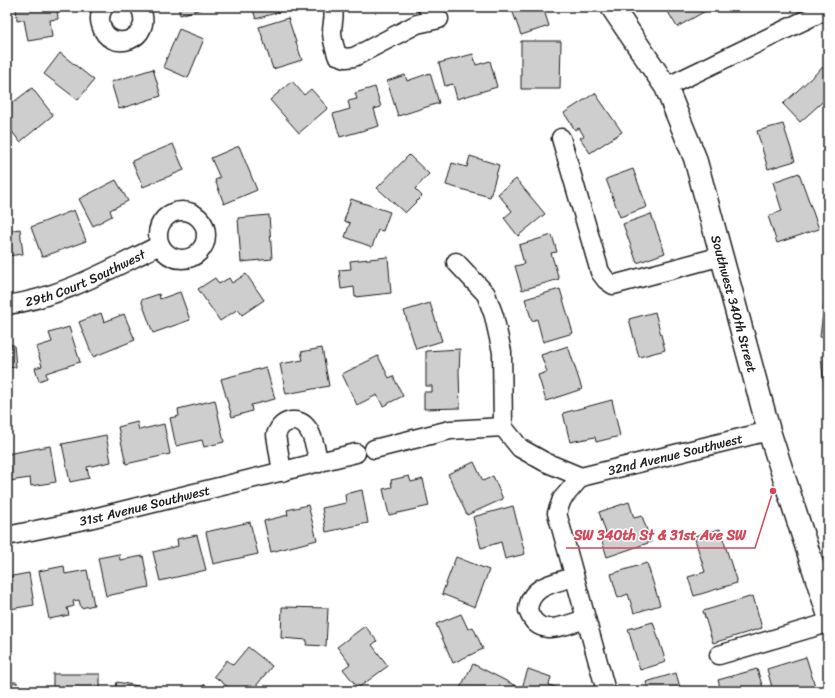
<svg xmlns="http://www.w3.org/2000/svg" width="835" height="698" font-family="Sriracha,sans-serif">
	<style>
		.building { fill: #cecece; stroke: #1c1c1c }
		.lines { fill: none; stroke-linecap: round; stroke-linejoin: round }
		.minor-casing { stroke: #1c1c1c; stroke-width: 21 }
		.major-casing { stroke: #1c1c1c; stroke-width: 25 }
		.minor { stroke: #fff; stroke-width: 18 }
		.major { stroke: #fff; stroke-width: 22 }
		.labels { text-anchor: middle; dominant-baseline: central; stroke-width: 3; stroke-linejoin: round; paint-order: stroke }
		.street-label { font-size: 13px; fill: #1c1c1c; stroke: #fff }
		.leader { fill: none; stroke: #d1495b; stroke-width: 1.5 }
		.callout-dot { fill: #d1495b; stroke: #fff; stroke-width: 1.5 }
		.callout-label { font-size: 14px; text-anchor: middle; font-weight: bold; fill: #d1495b; stroke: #fff; stroke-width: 3; stroke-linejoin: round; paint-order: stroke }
	</style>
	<rect width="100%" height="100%" fill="#fff"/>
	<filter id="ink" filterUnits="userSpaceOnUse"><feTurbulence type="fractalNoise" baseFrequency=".025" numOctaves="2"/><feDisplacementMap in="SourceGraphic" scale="8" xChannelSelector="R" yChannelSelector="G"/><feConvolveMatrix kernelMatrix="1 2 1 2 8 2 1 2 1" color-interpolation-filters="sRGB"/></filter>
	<g filter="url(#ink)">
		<g class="building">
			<polygon points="16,7 57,7 58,19 50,20 52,37 28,41 24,20 17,21"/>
			<polygon points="178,7 208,7 180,15"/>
			<polygon points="252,7 280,7 282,11 256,19"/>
			<polygon points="511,7 543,7 549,26 521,35"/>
			<polygon points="665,7 708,7 709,9 677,27"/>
			<polygon points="731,7 742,7 733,11"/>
			<polygon points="288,18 302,60 273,69 259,27"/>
			<polygon points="179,29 204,39 188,78 163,67"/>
			<polygon points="521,41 561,41 560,89 521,89"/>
			<polygon points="60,53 94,80 78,100 44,74"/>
			<polygon points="473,54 476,65 490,61 497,87 457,99 453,84 445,86 439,63"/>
			<polygon points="823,67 828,72 828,97 800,122 783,104"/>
			<polygon points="153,69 161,96 119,109 111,82"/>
			<polygon points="430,73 439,103 398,116 387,81 405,75 407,81"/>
			<polygon points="292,81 304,95 311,89 328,108 299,133 270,100"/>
			<polygon points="375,87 381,107 374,109 379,126 340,137 333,114 350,109 348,101 357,99 355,93"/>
			<polygon points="32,88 53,115 20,142 7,125 7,107"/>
			<polygon points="595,93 622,132 590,153 580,138 584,136 579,128 575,130 564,113"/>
			<polygon points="783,124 795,161 768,169 757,131"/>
			<polygon points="173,144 184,170 143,187 132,161"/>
			<polygon points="239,146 257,190 224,204 215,180 220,178 211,158"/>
			<polygon points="409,155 429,174 415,189 422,196 405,213 377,188"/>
			<polygon points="470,156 499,165 490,197 446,185 452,163 467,167"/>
			<polygon points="633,169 647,207 620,217 606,179"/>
			<polygon points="799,173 819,229 777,243 768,216 782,211 773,182"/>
			<polygon points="516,179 545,214 518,236 504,218 512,211 498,194"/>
			<polygon points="116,180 128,201 110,210 112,216 93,226 79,199"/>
			<polygon points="351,199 390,212 383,231 378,230 372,247 345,237 350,223 344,221"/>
			<polygon points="74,210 86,241 42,257 31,227"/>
			<polygon points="651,214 665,253 637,263 623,224"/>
			<polygon points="269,215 272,259 241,262 238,218"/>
			<polygon points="20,229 23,254 7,256 7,231"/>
			<polygon points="552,235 557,252 551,253 559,279 522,290 515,266 524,264 519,245"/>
			<polygon points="388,257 391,293 355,297 354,287 341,289 339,270 351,269 350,261"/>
			<polygon points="246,274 264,300 242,315 238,309 220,321 198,289 215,278 219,284 229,278 232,283"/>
			<polygon points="560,289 573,333 543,342 537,319 532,321 525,299"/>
			<polygon points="180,292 190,320 153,333 141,300 159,294 160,299"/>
			<polygon points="825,296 828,297 828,338 820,337"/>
			<polygon points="430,303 442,341 416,349 404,311"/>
			<polygon points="655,312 665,350 639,357 629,319"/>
			<polygon points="101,313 104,322 124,314 135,340 93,357 79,322"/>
			<polygon points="69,327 80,362 46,373 47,378 39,381 35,368 42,366 36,347 52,342 49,333"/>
			<polygon points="7,345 14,345 16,367 7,368"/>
			<polygon points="568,346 582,389 546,401 538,375 547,372 541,355"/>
			<polygon points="322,348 329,386 286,394 280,364 303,360 301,352"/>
			<polygon points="460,349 459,372 460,408 424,409 424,392 432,392 432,386 426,386 426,351"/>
			<polygon points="378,356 389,378 393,376 403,396 383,406 377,395 357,405 342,374"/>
			<polygon points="821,356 828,356 828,408 826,409"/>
			<polygon points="266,367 275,399 251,405 252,411 232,417 221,379"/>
			<polygon points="215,400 224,442 204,447 202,440 176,446 170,418 179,416 178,409"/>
			<polygon points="612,400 620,436 596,442 595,437 570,442 563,413"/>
			<polygon points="137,422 139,430 164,424 170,454 126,464 118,427"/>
			<polygon points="106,435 111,462 87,467 89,478 70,482 62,444"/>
			<polygon points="50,446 56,482 31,486 30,478 9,481 7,454"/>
			<polygon points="474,462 483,481 493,476 503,499 467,515 448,474"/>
			<polygon points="409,476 411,482 423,479 429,506 389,515 383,489 392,487 391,480"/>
			<polygon points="362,490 368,523 326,532 322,508 346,503 345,494"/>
			<polygon points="629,502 634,518 642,516 651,542 607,557 600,535 606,533 599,512"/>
			<polygon points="308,505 317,540 271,552 264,521 288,515 287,510"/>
			<polygon points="513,506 525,554 505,559 501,542 481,548 473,517"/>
			<polygon points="250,522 258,554 213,564 206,532"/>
			<polygon points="720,529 737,583 694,596 688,577 705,572 694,536"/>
			<polygon points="197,535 206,570 160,581 153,552 178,546 177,539"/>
			<polygon points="119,554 120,560 143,556 149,587 106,596 98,558"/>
			<polygon points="456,557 489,570 475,607 442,594"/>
			<polygon points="647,563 660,605 634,613 628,594 618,598 611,574"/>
			<polygon points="64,566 65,574 87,570 94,605 81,608 79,600 73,601 74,606 67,608 69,615 49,619 39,571"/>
			<polygon points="29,573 34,605 10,609 10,615 7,615 7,577"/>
			<polygon points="753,596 762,628 713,643 703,611"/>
			<polygon points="282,607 328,608 326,646 306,645 307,640 281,638"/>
			<polygon points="461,614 468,629 473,627 483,649 453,663 436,624"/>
			<polygon points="653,622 666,662 640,670 628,629"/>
			<polygon points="365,626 377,641 372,645 388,666 358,688 343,669 350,664 337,647"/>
			<polygon points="248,647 272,666 252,691 233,691 214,676 227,660 233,665"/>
			<polygon points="806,657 815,686 799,691 773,691 767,669"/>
			<polygon points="473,664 516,686 513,691 459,690"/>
			<polygon points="528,669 551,677 549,685 567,691 521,691"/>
			<polygon points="757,669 764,691 721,691 718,680"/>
			<polygon points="676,673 681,691 649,691 646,682"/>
			<rect x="53" y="674" width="47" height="17"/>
			<polygon points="7,682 17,682 17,690 42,691 7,691"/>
			<polygon points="117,682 164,691 115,691"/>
			<polygon points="205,684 212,691 198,691"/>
		</g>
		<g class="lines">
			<defs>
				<g id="minor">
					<path d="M104,7c-4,6 -5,12 -3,18 8,30 55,15 39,-18"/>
					<path d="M333,7c2,11 -1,16 -1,25 0,8 3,16 5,23l9,3 8,-1 63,-33 22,-5 -12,-12"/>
					<polyline points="666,87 828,9"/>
					<polyline points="561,138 600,272 606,280 613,285 722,256"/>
					<circle cx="182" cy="235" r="24"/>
					<polyline points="456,262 486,294 494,316 502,352 503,427 520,448 545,462 581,477 562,499 557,513 606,691"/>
					<path id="s1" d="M7,305c54,-7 105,-37 153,-60"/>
					<polyline points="374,449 450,430 503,427"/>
					<path d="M282,472l-6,-37c3,-8 7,-13 16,-14 20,-2 23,27 27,42"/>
					<path id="s2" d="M581,477l188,-46"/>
					<path id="s3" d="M7,536l82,-17 267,-66"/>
					<path d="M574,577c-19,6 -44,8 -46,33 10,30 36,15 58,9"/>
					<polyline points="719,655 828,623"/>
				</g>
				<g id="major">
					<path id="s4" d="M612,7l54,80 29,71 74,273 59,182"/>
				</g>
			</defs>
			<use href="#minor" class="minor-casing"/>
			<use href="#major" class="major-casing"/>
			<use href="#minor" class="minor"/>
			<use href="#major" class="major"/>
		</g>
	</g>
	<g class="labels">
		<g class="street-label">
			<text stroke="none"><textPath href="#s1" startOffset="83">29th Court Southwest</textPath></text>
			<text stroke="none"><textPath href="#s4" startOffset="324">Southwest 340th Street</textPath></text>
			<text stroke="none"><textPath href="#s2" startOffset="97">32nd Avenue Southwest</textPath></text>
			<text stroke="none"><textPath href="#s3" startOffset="141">31st Avenue Southwest</textPath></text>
		</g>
	</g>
	<path class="leader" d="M773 491L755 548H566"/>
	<circle class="callout-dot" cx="773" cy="491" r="4"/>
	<g class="callout-label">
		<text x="660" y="540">SW 340th St &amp; 31st Ave SW</text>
	</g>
	<rect width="835" height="698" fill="none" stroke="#fff" stroke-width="24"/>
	<rect x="12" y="12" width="811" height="674" fill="none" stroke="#1c1c1c" stroke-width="1.5" filter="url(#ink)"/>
</svg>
